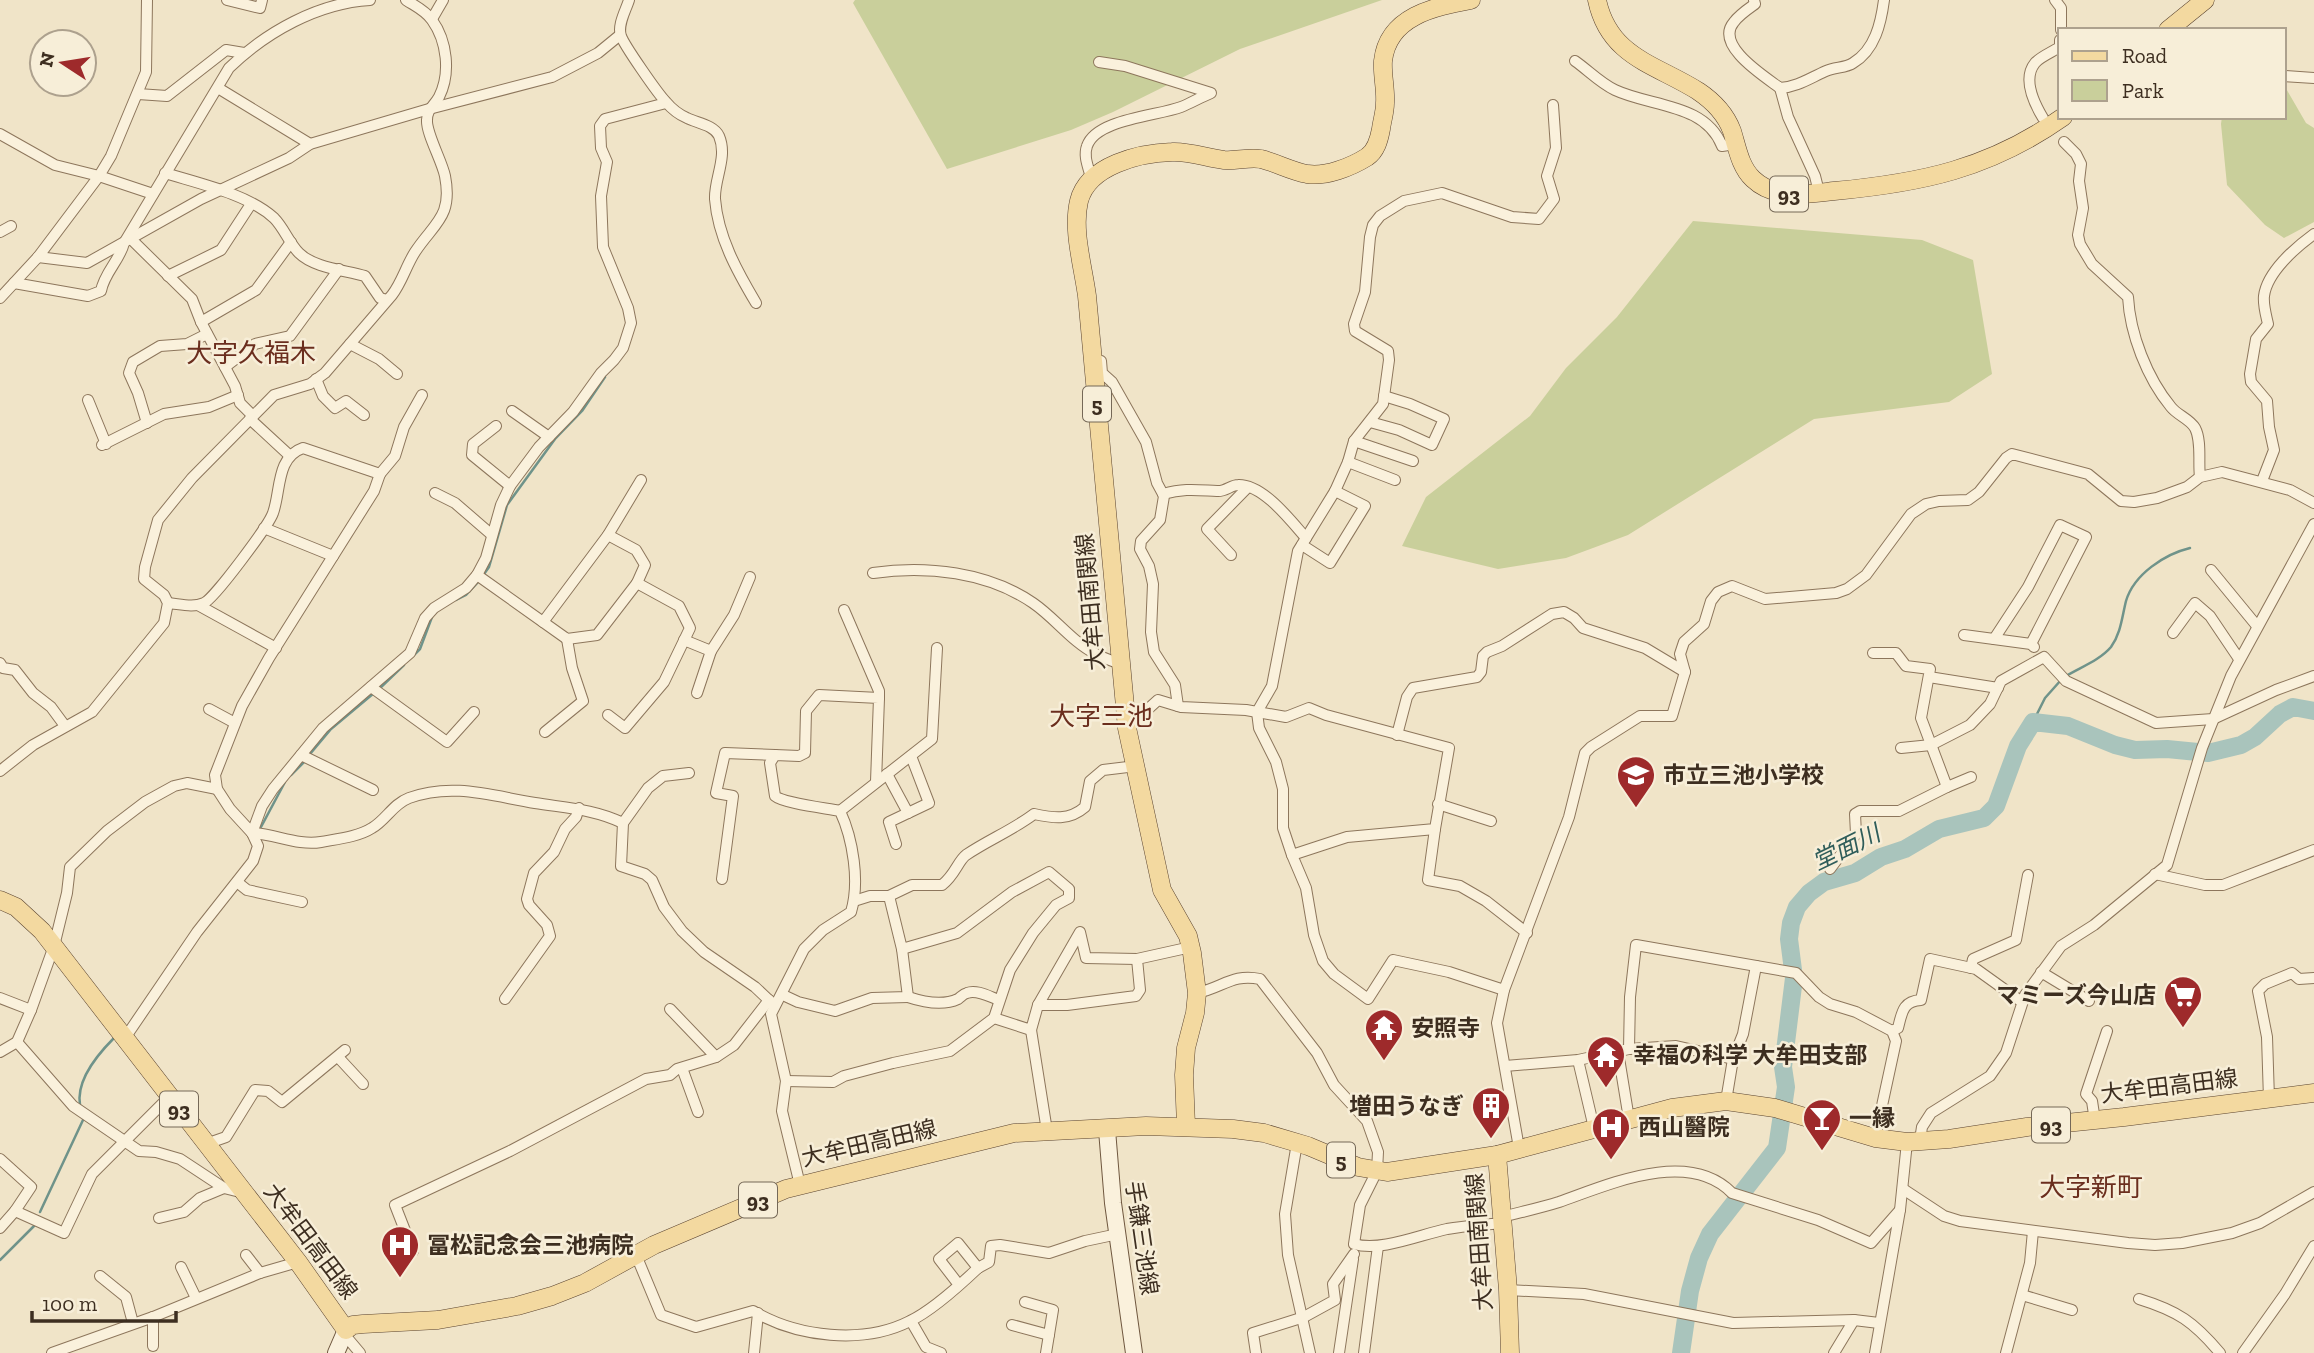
<svg xmlns="http://www.w3.org/2000/svg" width="2314" height="1353" font-family="'Zilla Slab','Noto Sans JP',serif">
	<style>
		.green { fill: #c9cf9b }
		.lines { fill: none; stroke-linecap: round; stroke-linejoin: round }
		.stream { stroke: #6f938a; stroke-width: 2.5 }
		.river { stroke: #a9c4bc; stroke-width: 18 }
		.minor-casing { stroke: #8d765c; stroke-width: 12 }
		.secondary-casing { stroke: #6f573f; stroke-width: 18 }
		.primary-casing { stroke: #5b4430; stroke-width: 19 }
		.minor { stroke: #faf1dc; stroke-width: 10 }
		.secondary { stroke: #faf1dc; stroke-width: 16 }
		.primary { stroke: #f3d9a0; stroke-width: 18 }
		.labels { text-anchor: middle; dominant-baseline: central; stroke-width: 5; stroke-linejoin: round; paint-order: stroke }
		.shield { fill: #f7eed8; stroke: #756857; stroke-width: 2 }
		.shield-label { font-size: 21px; font-weight: bold; fill: #3d2e20 }
		.street-label { font-size: 23px; fill: #3d2e20; stroke: #f7eed8 }
		.poi-label { font-size: 23px; font-weight: bold; fill: #3d2e20; stroke: #f7eed8; text-anchor: start }
		.water-label { font-size: 24px; font-style: italic; fill: #2f5d5a; stroke: #f7eed8 }
		.quarter-label { font-size: 26px; fill: #6b2e1e; stroke: #f7eed8 }
	</style>
	<rect width="100%" height="100%" fill="#f0e4c8"/>
	<g class="green">
		<polygon points="855,0 1382,0 1240,49 1113,112 1071,130 947,169 853,3"/>
		<polygon points="2284,85 2306,123 2314,128 2314,222 2284,238 2265,225 2227,185 2221,124 2222,117 2284,117"/>
		<polygon points="1693,221 1922,240 1973,260 1992,374 1949,402 1814,419 1628,535 1566,558 1498,569 1402,546 1426,497 1530,416 1566,368 1617,317"/>
	</g>
	<g class="lines">
		<g class="stream">
			<polyline points="484,574 489,567 507,505 555,439 582,411 605,377"/>
			<polyline points="456,600 466,595 480,580"/>
			<polyline points="414,655 420,649 432,617"/>
			<path d="M2066,676c15,-9 34,-16 45,-29 10,-14 11,-30 15,-46 8,-27 39,-47 64,-53"/>
			<polyline points="379,689 404,665"/>
			<polyline points="2033,722 2045,698 2061,680"/>
			<polyline points="310,754 331,729 374,693"/>
			<polyline points="291,775 304,762"/>
			<polyline points="261,827 285,782"/>
			<path d="M80,1105c-4,-24 17,-50 34,-67"/>
			<polyline points="40,1212 83,1120"/>
			<polyline points="0,1260 35,1225"/>
		</g>
		<polyline class="river" points="1681,1353 1690,1291 1699,1258 1710,1234 1777,1148 1786,1087 1783,1067 1794,978 1789,939 1791,923 1797,907 1809,893 1824,882 1855,873 1881,857 1905,849 1939,829 1984,818 1996,806 2018,746 2033,722 2068,726 2115,745 2135,750 2167,749 2208,753 2241,745 2255,737 2280,714 2293,707 2314,711"/>
		<defs>
			<g id="minor">
				<polyline points="227,0 260,8 262,0"/>
				<path d="M629,0c-3,10 -12,25 -8,36 3,9 37,58 45,66 5,6 14,13 21,16 10,5 27,7 32,18 9,21 -5,43 -4,63 3,38 22,72 41,104"/>
				<path d="M1754,0l1,4c-7,5 -16,11 -21,18 -20,23 30,54 46,66 17,-1 30,-10 46,-17 9,-4 20,-3 27,-8 22,-13 28,-40 31,-63"/>
				<polyline points="2055,0 2061,8 2061,30"/>
				<polyline points="432,19 443,0"/>
				<path d="M1575,61c13,9 25,22 40,29 36,17 90,13 107,56l13,-2"/>
				<polyline points="2284,76 2314,78"/>
				<polyline points="218,88 310,144"/>
				<polyline points="1780,88 1788,117 1815,176 1819,192"/>
				<polyline points="138,94 167,96 226,50 244,53"/>
				<path d="M2043,118c-9,-15 -21,-39 -8,-55 5,-6 17,-11 25,-16v-7"/>
				<polyline points="0,134 55,165 99,176 153,194"/>
				<path d="M2064,142l12,12 5,10 -2,17 4,27 -5,27 2,9 12,20 36,33c2,37 19,81 43,110 6,8 19,12 24,21 7,13 3,35 5,49"/>
				<path d="M165,173c32,10 83,21 109,45 10,10 15,25 25,35 15,15 46,17 66,23l15,22 7,2"/>
				<path d="M1091,178c-2,-10 -8,-21 -4,-32 9,-27 70,-30 94,-39 10,-4 20,-10 30,-14l-86,-27 -26,-4"/>
				<polyline points="0,232 11,226"/>
				<polyline points="130,238 192,299 201,322 235,386 240,403 253,416"/>
				<polyline points="38,257 87,263 201,199 289,158 310,144 429,109 552,77 598,53 620,35"/>
				<polyline points="168,276 221,250 251,204"/>
				<path d="M14,283l74,13 13,-5c3,-18 19,-31 23,-48l105,-175c37,-36 89,-65 141,-68"/>
				<polyline points="0,298 38,257 99,176 111,156 146,72 147,0"/>
				<polyline points="201,322 256,290 291,242"/>
				<polyline points="350,344 379,359 397,374"/>
				<polyline points="1101,361 1102,373 1112,382 1146,442 1157,483 1164,496 1160,520 1141,541 1140,549 1149,566 1153,584 1151,632 1154,652 1175,685 1178,706"/>
				<polyline points="225,367 255,344 290,336 339,269"/>
				<polyline points="316,379 323,396 335,408 346,401 364,415"/>
				<polyline points="88,400 106,444"/>
				<polyline points="512,411 549,437"/>
				<polyline points="250,419 289,455"/>
				<polyline points="1370,422 1399,430 1432,445 1444,419 1410,404 1384,396"/>
				<polyline points="147,423 138,393 129,373 133,362 160,346 187,344 207,334"/>
				<polyline points="496,426 473,444 472,455 510,486"/>
				<polyline points="1354,441 1413,461"/>
				<polyline points="102,445 164,414 209,407 238,395"/>
				<polyline points="1348,462 1395,480"/>
				<polyline points="380,474 395,456 404,427 422,395"/>
				<path d="M2262,481l12,-31 -5,-23 -2,-26 -16,-19 -1,-8 6,-35 12,-15c-2,-9 -5,-19 -4,-28 3,-24 32,-49 50,-62"/>
				<polyline points="435,493 455,503 492,535"/>
				<path d="M1163,494c22,-6 33,-4 54,-3 8,1 14,-6 21,-6 25,-1 53,36 68,53"/>
				<polyline points="264,528 333,556"/>
				<polyline points="608,535 636,550 645,565 637,583 679,606 690,628 664,682 625,728 608,715"/>
				<polyline points="1302,545 1330,563 1365,506 1335,491"/>
				<polyline points="1231,555 1207,529 1247,488"/>
				<polyline points="2211,570 2257,626"/>
				<path d="M873,573c53,-8 115,-1 160,30 22,15 39,39 63,51 7,4 16,7 25,10"/>
				<polyline points="477,575 567,639 597,635 637,583"/>
				<polyline points="198,605 276,648"/>
				<polyline points="844,610 879,691 879,698"/>
				<polyline points="543,622 608,535 641,480"/>
				<polyline points="2173,633 2195,603 2210,616 2239,659"/>
				<polyline points="1964,635 2031,644 2034,647"/>
				<polyline points="1994,639 2028,587 2060,525 2086,537 2031,644"/>
				<polyline points="684,640 711,651 697,693"/>
				<polyline points="711,651 734,615 750,577"/>
				<polyline points="1873,653 1896,653 1906,666 1930,669 1921,718 1947,787"/>
				<polyline points="0,663 3,668 15,670 33,693 51,707 65,726"/>
				<polyline points="1929,677 1998,688"/>
				<polyline points="371,687 447,742 474,712"/>
				<polyline points="209,709 235,723"/>
				<polyline points="1127,728 1158,700 1181,707 1246,710 1286,717 1309,708 1326,715 1449,748 1435,829 1347,837 1292,855 1306,888 1314,935 1323,961 1334,974 1368,999 1393,960 1449,972 1504,990"/>
				<polyline points="545,732 583,701 572,668 567,639"/>
				<polyline points="1397,735 1407,697 1413,688 1477,677 1481,672 1483,656 1487,652 1502,646 1552,614 1564,612 1574,618 1583,628 1645,648 1685,672"/>
				<polyline points="1901,748 1931,745 1970,725 1990,704 2001,681 2044,657 2066,681 2156,723 2213,719 2276,690 2314,676"/>
				<polyline points="301,755 373,790"/>
				<path d="M0,771l33,-26 59,-33 72,-89 4,-20 -4,-8 -20,-16 1,-12 13,-47 34,-42 82,-83 36,-11 15,-11 67,-78c10,-13 14,-29 23,-43 19,-29 38,-35 30,-76 -3,-15 -19,-43 -18,-56 0,-11 7,-14 12,-23 12,-24 8,-56 -7,-77 -7,-10 -17,-14 -26,-20"/>
				<polyline points="689,773 663,776 648,788 623,823 621,866 645,874 652,880 664,907 682,931 704,952 755,987 773,1004"/>
				<polyline points="887,774 908,813"/>
				<polyline points="1438,804 1491,821"/>
				<polyline points="840,811 932,739 937,648"/>
				<polyline points="1435,829 1428,880 1460,886 1486,901 1527,933"/>
				<polyline points="252,833 262,806 273,789 323,728 410,653 425,618 434,608 466,588 477,575 486,558 501,505 510,486 539,447 573,412 601,373 614,360 623,348 631,323 628,308 603,247 601,196 607,162 601,148 600,126 605,119 666,103"/>
				<path d="M252,833c23,1 46,13 69,9 16,-3 37,-5 51,-14 14,-8 21,-24 37,-30 43,-16 83,-2 126,5 31,5 59,6 88,20"/>
				<polyline points="896,844 889,822 929,803 911,756"/>
				<polyline points="1292,855 1283,828 1283,789 1276,762 1259,728 1257,712 1272,686 1298,551 1335,491 1348,462 1354,441 1383,404 1389,360 1388,351 1355,331 1354,324 1365,292 1370,237 1373,225 1380,216 1404,201 1442,193 1512,217 1539,219 1554,199 1547,176 1556,148 1553,105"/>
				<polyline points="1830,869 1856,834 1855,814 1860,811 1899,811 1947,787 1971,777"/>
				<polyline points="2155,874 2205,885 2223,885 2314,850"/>
				<polyline points="722,879 733,796 716,793 725,753 775,755"/>
				<polyline points="237,882 247,890 302,902"/>
				<path d="M854,901l16,-5h19l23,-11h30c13,-10 16,-24 24,-30 22,-15 47,-25 68,-41 19,4 35,7 51,-7l5,-26 13,-11 33,-4"/>
				<polyline points="1971,968 1973,959 2016,940 2028,875"/>
				<polyline points="2041,972 2089,1001"/>
				<path d="M1197,993c25,-5 36,-20 63,-14l57,74 17,32 33,36 11,31 -1,19 -17,34 -6,39c26,8 65,-9 93,-15 18,-3 37,-4 55,-6"/>
				<polyline points="783,995 798,1002 835,1011 872,998 908,997 902,949"/>
				<path d="M908,997c15,5 35,9 50,2 3,-2 5,-5 9,-6 10,-4 23,4 32,7"/>
				<polyline points="0,998 31,1010"/>
				<polyline points="505,999 550,936 547,925 529,905 527,899 534,873 554,852 565,829 576,817 579,808"/>
				<polyline points="1038,1005 1080,932 1086,958 1137,959"/>
				<polyline points="670,1009 716,1057"/>
				<polyline points="994,1018 1031,1030 1038,1005 1067,1005 1136,996 1140,990 1137,959 1191,947"/>
				<polyline points="1031,1030 1047,1131"/>
				<path d="M1892,1031l6,-3c4,-16 5,-27 23,-28l9,-41 46,10 46,33"/>
				<path d="M125,1038l72,-106 56,-71 5,-15 -6,-13 -22,-24 -13,-20 -2,-14 27,-69 27,-48 105,-167 6,-17 -77,-26c-27,9 -22,43 -30,65 -4,12 -59,86 -69,90 -11,5 -24,1 -36,0"/>
				<polyline points="17,1042 73,1106 139,1151 156,1152 180,1159 224,1188 244,1193"/>
				<polyline points="1629,1049 1630,997 1636,945 1796,973 1819,997 1830,1004 1856,1012 1892,1031 1896,1041 1875,1138"/>
				<polyline points="0,1052 17,1042 31,1010 54,946 67,893 70,867 107,831 145,802 174,786 187,783 217,789"/>
				<polyline points="1618,1052 1629,1119"/>
				<polyline points="338,1057 363,1084"/>
				<polyline points="1578,1060 1594,1128"/>
				<polyline points="1505,1066 1578,1060 1629,1049 1676,1046 1733,1059"/>
				<polyline points="682,1068 698,1112"/>
				<polyline points="786,1081 833,1082 844,1076 893,1063 950,1051 994,1018 1010,970 1033,933 1056,905 1069,898 1069,889 1049,872 1012,892 957,933 902,949 889,896"/>
				<polyline points="2269,1099 2267,1037 2258,991 2265,984 2292,973 2299,979 2314,978"/>
				<polyline points="1726,1101 1733,1059 1743,1034 1756,966"/>
				<polyline points="2095,1121 2092,1101 2086,1094 2107,1031"/>
				<polyline points="1920,1140 1922,1127 1931,1113 1990,1076 2006,1053 2025,995 2061,946 2094,925 2167,865 2202,748 2231,676 2314,524"/>
				<polyline points="1297,1143 1285,1214 1288,1255 1310,1353"/>
				<polyline points="206,1144 226,1137 255,1090 268,1091 282,1102 345,1050"/>
				<polyline points="1519,1148 1497,1023 1504,990 1569,817 1585,753 1591,747 1640,716 1672,716 1685,672 1680,654 1684,642 1704,624 1711,601 1718,592 1732,586 1765,599 1836,593 1847,589 1866,575 1911,514 1926,504 1939,501 1968,500 1979,492 2006,458 2012,454 2088,474 2121,501 2134,502 2157,498 2187,487 2200,477 2222,472 2290,490 2314,503"/>
				<polyline points="0,1159 31,1187 15,1211 0,1228"/>
				<path d="M800,1185l-18,-74 4,-30 -15,-67 33,-65 19,-19 28,-18c9,-30 2,-73 -11,-101 -15,-3 -57,-8 -65,-15l-5,-33 5,-8 24,1 6,-3 1,-42 13,-16 60,3 -3,84"/>
				<polyline points="1903,1189 1944,1216 1960,1221 2128,1243 2155,1245 2182,1243 2232,1233 2260,1223 2314,1192"/>
				<polyline points="15,1211 64,1233 92,1174 169,1097"/>
				<path d="M1502,1217c19,-5 38,-9 57,-15 49,-17 129,-54 173,-9l86,27 53,23 29,-33"/>
				<polyline points="159,1218 184,1212 200,1198 224,1188"/>
				<polyline points="413,1251 395,1205 510,1151 646,1079 670,1075 677,1069 716,1057 734,1045 769,1000"/>
				<polyline points="246,1255 260,1273"/>
				<path d="M636,1255l25,60 35,12 57,-16c44,26 110,34 157,10 23,-11 49,-35 68,-53l-20,-25 -19,16 20,26"/>
				<polyline points="181,1267 196,1298"/>
				<polyline points="978,1268 989,1262 991,1246 1000,1245 1049,1253 1085,1241 1118,1234"/>
				<polyline points="100,1276 126,1297 133,1323"/>
				<polyline points="1508,1290 1584,1294 1733,1323 1854,1320 1879,1323"/>
				<polyline points="2022,1295 2072,1310"/>
				<path d="M2139,1299c39,12 55,23 81,54"/>
				<polyline points="1025,1302 1053,1310 1046,1353"/>
				<polyline points="153,1317 153,1346"/>
				<polyline points="911,1321 926,1347 941,1353"/>
				<polyline points="1012,1325 1049,1335"/>
				<polyline points="344,1334 360,1353"/>
				<polyline points="52,1353 153,1317 260,1273 298,1262"/>
				<polyline points="754,1353 758,1313"/>
				<polyline points="1256,1353 1253,1333 1304,1317 1335,1300 1333,1284 1354,1254"/>
				<polyline points="1339,1353 1353,1259"/>
				<polyline points="1364,1353 1378,1246"/>
				<polyline points="1834,1353 1854,1320"/>
				<polyline points="1875,1353 1900,1210 1907,1142"/>
				<polyline points="2006,1353 2030,1263 2033,1231"/>
				<polyline points="2243,1353 2285,1294 2314,1246"/>
			</g>
			<g id="secondary">
				<polyline points="1107,1130 1113,1203 1134,1353"/>
				<polyline points="336,1353 346,1330"/>
			</g>
			<g id="primary">
				<path d="M1597,0c12,57 58,64 101,91 15,10 28,24 34,40 5,16 8,36 21,48 22,21 54,15 81,12 87,-8 155,-22 229,-74"/>
				<polyline points="2168,30 2205,0"/>
				<polyline points="0,900 16,907 42,931 298,1262 346,1330 353,1325 363,1324 438,1320 517,1306 552,1296 585,1283 654,1245 786,1189 1014,1133 1146,1126 1233,1129 1264,1133 1308,1146 1358,1167 1387,1172 1497,1155 1672,1108 1726,1101 1775,1108 1875,1138 1907,1142 1949,1139 2027,1127 2124,1117 2314,1093"/>
				<path d="M1186,1126l-2,-51 2,-27 9,-35 2,-20 -5,-40 -4,-17 -26,-46 -35,-162 -40,-432c-4,-30 -15,-66 -8,-95 9,-36 61,-48 93,-49 17,-1 35,6 52,8 13,1 25,-3 37,-1 16,4 30,12 46,15 19,3 44,-7 60,-17 9,-6 12,-17 14,-28 1,-8 4,-17 4,-26 1,-14 -3,-28 -2,-42 5,-45 51,-54 88,-61"/>
				<polyline points="1497,1155 1508,1290 1510,1353"/>
			</g>
		</defs>
		<use href="#minor" class="minor-casing"/>
		<use href="#secondary" class="secondary-casing"/>
		<use href="#primary" class="primary-casing"/>
		<use href="#minor" class="minor"/>
		<use href="#secondary" class="secondary"/>
		<use href="#primary" class="primary"/>
	</g>
	<defs>
		<symbol id="school-pin" viewBox="-11 -11 22 30"><path d="M0 17L-7.5 6A9.5 9.5 0 1 1 7.5 6Z" fill="#9e2a2b" stroke="#f7eed8"/><path d="M0-5L7-2L0 1L-7-2ZM-4 1L0 2.5L4 1V4Q0 6-4 4Z" fill="#fff"/></symbol>
		<symbol id="supermarket-pin" viewBox="-11 -11 22 30"><path d="M0 17L-7.5 6A9.5 9.5 0 1 1 7.5 6Z" fill="#9e2a2b" stroke="#f7eed8"/><path d="M-6-5.5h2.5l.6 2H6L4.5 2H-2.5L-4.4-4H-6ZM-1.5 3.2a1.3 1.3 0 1 0 .1 0ZM3 3.2a1.3 1.3 0 1 0 .1 0Z" fill="#fff"/></symbol>
		<symbol id="temple-pin" viewBox="-11 -11 22 30"><path d="M0 17L-7.5 6A9.5 9.5 0 1 1 7.5 6Z" fill="#9e2a2b" stroke="#f7eed8"/><path d="M0-6L5-2H3V0L6.5 2.5H4V6H1.5V3h-3V6H-4V2.5H-6.5L-3 0V-2H-5Z" fill="#fff"/></symbol>
		<symbol id="building-pin" viewBox="-11 -11 22 30"><path d="M0 17L-7.5 6A9.5 9.5 0 1 1 7.5 6Z" fill="#9e2a2b" stroke="#f7eed8"/><path d="M-4-6H4V6H1V3H-1V6H-4ZM-2.5-4.3h1.7v1.8h-1.7ZM.8-4.3h1.7v1.8H.8ZM-2.5-1h1.7V.8h-1.7ZM.8-1h1.7V.8H.8Z" fill="#fff"/></symbol>
		<symbol id="bar-pin" viewBox="-11 -11 22 30"><path d="M0 17L-7.5 6A9.5 9.5 0 1 1 7.5 6Z" fill="#9e2a2b" stroke="#f7eed8"/><path d="M-6-5H6L.8 .8V4.5H3.5V6h-7V4.5H-.8V.8Z" fill="#fff"/></symbol>
		<symbol id="hospital-pin" viewBox="-11 -11 22 30"><path d="M0 17L-7.5 6A9.5 9.5 0 1 1 7.5 6Z" fill="#9e2a2b" stroke="#f7eed8"/><path d="M-5-5h3v3.5h4V-5h3V5h-3V1.5h-4V5h-3Z" fill="#fff"/></symbol>
	</defs>
	<g fill-rule="evenodd">
		<use href="#school-pin" x="1614" y="753" width="44" height="60"/>
		<use href="#supermarket-pin" x="2161" y="973" width="44" height="60"/>
		<use href="#temple-pin" x="1362" y="1006" width="44" height="60"/>
		<use href="#temple-pin" x="1584" y="1033" width="44" height="60"/>
		<use href="#building-pin" x="1469" y="1084" width="44" height="60"/>
		<use href="#bar-pin" x="1800" y="1096" width="44" height="60"/>
		<use href="#hospital-pin" x="1589" y="1105" width="44" height="60"/>
		<use href="#hospital-pin" x="378" y="1223" width="44" height="60"/>
	</g>
	<g class="labels">
		<g class="shield">
			<rect x="1770" y="176.5" width="38" height="35" rx="5"/>
			<rect x="1083" y="386.5" width="28" height="35" rx="5"/>
			<rect x="160" y="1091.5" width="38" height="35" rx="5"/>
			<rect x="2032" y="1107.5" width="38" height="35" rx="5"/>
			<rect x="1327" y="1142.5" width="28" height="35" rx="5"/>
			<rect x="739" y="1182.5" width="38" height="35" rx="5"/>
		</g>
		<g class="shield-label">
			<text x="1789" y="194">93</text>
			<text x="1097" y="404">5</text>
			<text x="179" y="1109">93</text>
			<text x="2051" y="1125">93</text>
			<text x="1341" y="1160">5</text>
			<text x="758" y="1200">93</text>
		</g>
		<g class="street-label">
			<text transform="translate(1090 602) rotate(-95)">大牟田南関線</text>
			<text transform="translate(2169 1086) rotate(-7)">大牟田高田線</text>
			<text transform="translate(869 1143) rotate(-13)">大牟田高田線</text>
			<text transform="translate(1142 1238) rotate(82)">手鎌三池線</text>
			<text transform="translate(311 1241) rotate(53)">大牟田高田線</text>
			<text transform="translate(1479 1242) rotate(-94)">大牟田南関線</text>
		</g>
		<g class="poi-label">
			<text x="1663" y="775">市立三池小学校</text>
			<text x="2156" y="995" text-anchor="end">マミーズ今山店</text>
			<text x="1411" y="1028">安照寺</text>
			<text x="1633" y="1055">幸福の科学 大牟田支部</text>
			<text x="1464" y="1106" text-anchor="end">増田うなぎ</text>
			<text x="1849" y="1118">一縁</text>
			<text x="1638" y="1127">西山醫院</text>
			<text x="427" y="1245">冨松記念会三池病院</text>
		</g>
		<g class="water-label">
			<text transform="translate(1846 847) rotate(-26)">堂面川</text>
		</g>
		<g class="quarter-label">
			<text x="251" y="353">大字久福木</text>
			<text x="1101" y="716">大字三池</text>
			<text x="2091" y="1187">大字新町</text>
		</g>
	</g>
	<rect x="2058" y="28" width="228" height="91" fill="#f7eed8" stroke="#ada18e" stroke-width="2"/>
	<rect x="2072" y="51" width="35" height="10" fill="#f3d9a0" stroke="#ada18e" stroke-width="2"/>
	<text x="2122" y="63" font-size="21" fill="#3d2e20">Road</text>
	<rect x="2072" y="80" width="35" height="21" fill="#c9cf9b" stroke="#ada18e" stroke-width="2"/>
	<text x="2122" y="98" font-size="21" fill="#3d2e20">Park</text>
	<g transform="translate(63 63) rotate(282)"><circle r="33" fill="#f7eed8" stroke="#ada18e" stroke-width="2"/>
	<path d="M0-5L12 26L0 18L-12 26Z" fill="#9e2a2b"/>
	<text y="-10" font-size="19" font-weight="bold" text-anchor="middle" fill="#3d2e20">N</text>
	</g>
	<path d="M32 1311v10h144v-10" fill="none" stroke="#3d2e20" stroke-width="3.5"/>
	<text x="42" y="1311" font-size="21" fill="#3d2e20" stroke="#f7eed8" stroke-width="5" paint-order="stroke">100 m</text>
</svg>
